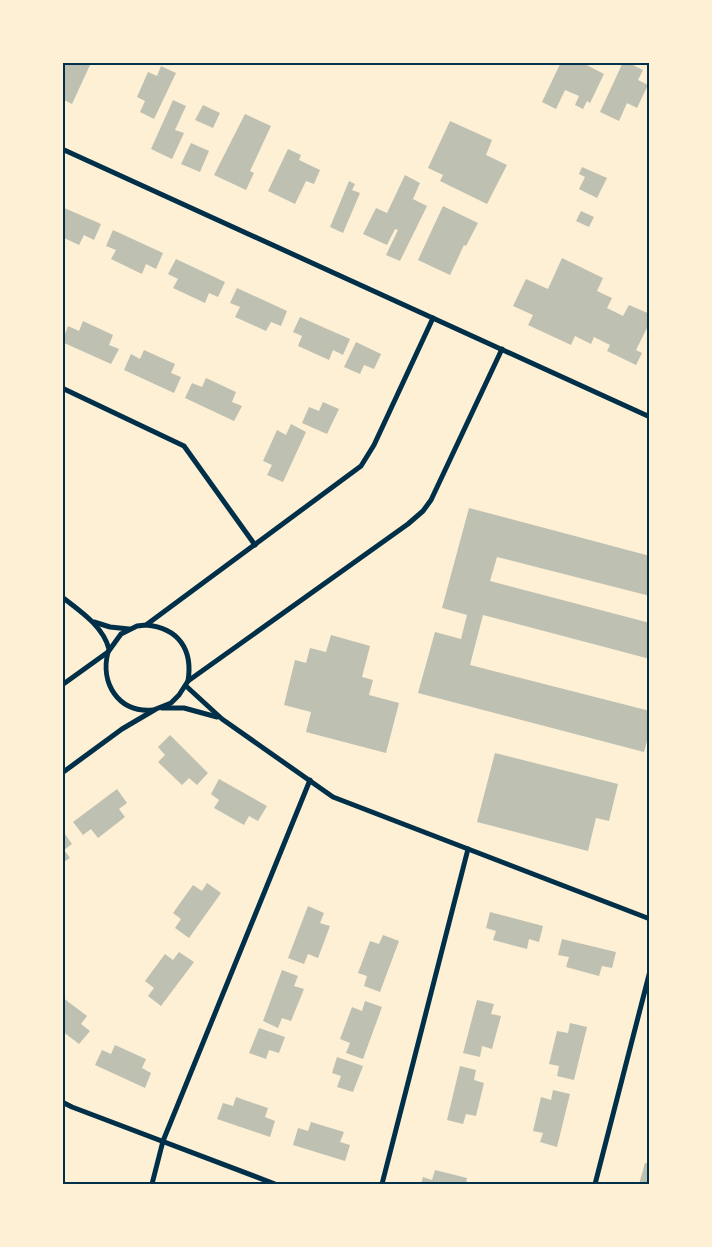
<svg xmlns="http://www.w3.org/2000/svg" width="712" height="1247" font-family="Cabin,sans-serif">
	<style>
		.building { fill: #bec0b2 }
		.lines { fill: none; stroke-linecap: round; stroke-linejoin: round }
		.minor { stroke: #003049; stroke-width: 5 }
		.neatline { fill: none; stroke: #003049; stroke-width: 2 }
	</style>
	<rect width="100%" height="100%" fill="#fdf0d5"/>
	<g class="building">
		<polygon points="62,62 84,62 90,65 72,104 62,99"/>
		<polygon points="561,62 581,62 604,74 590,103 587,101 583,109 575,105 579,96 565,90 556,109 542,102"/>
		<polygon points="623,62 627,62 643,70 638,80 648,85 637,108 627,103 619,121 600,112"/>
		<polygon points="161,66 176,73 154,119 140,112 145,101 137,97 148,72 157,76"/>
		<polygon points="173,100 186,106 175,130 184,133 172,159 151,149"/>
		<polygon points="203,105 220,113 213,128 195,120"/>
		<polygon points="245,114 271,126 250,171 254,173 246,190 214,175"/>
		<polygon points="450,121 492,140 486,155 507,165 487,204 440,181 443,175 428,168"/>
		<polygon points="191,143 209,151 200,172 181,164"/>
		<polygon points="288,149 301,155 299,160 320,170 314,184 306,181 295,204 268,191"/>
		<polygon points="582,167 607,178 597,198 579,189 585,177 579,174"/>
		<polygon points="405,175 420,183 413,199 427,206 400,261 386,255 398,230 395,229 387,245 363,234 376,208 387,213"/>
		<polygon points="349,181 355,184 352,190 360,193 343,233 330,227"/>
		<polygon points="443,206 478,223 466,246 464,245 450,275 418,260"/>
		<polygon points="62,207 101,224 94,240 84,235 79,245 62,237"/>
		<polygon points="581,211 594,217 589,227 576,221"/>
		<polygon points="113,230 163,253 156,269 146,264 142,274 111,259 116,250 106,246"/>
		<polygon points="562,258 603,278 597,291 612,298 607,308 623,316 629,305 650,314 650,322 636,350 642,353 636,365 607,351 610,345 594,337 591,344 575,336 571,345 528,325 533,315 513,306 526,279 548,289"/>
		<polygon points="176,259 225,282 218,297 209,293 205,303 173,288 178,279 168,274"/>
		<polygon points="237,288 287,311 281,326 271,322 266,331 235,317 240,307 230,303"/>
		<polygon points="300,317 350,339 343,355 333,350 329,360 298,346 302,336 293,332"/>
		<polygon points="83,321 113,335 109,345 119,349 111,364 62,342 68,326 79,331"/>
		<polygon points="356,342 381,354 374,369 364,365 360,374 344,367"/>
		<polygon points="144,350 175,364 171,373 181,377 174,393 124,370 131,354 140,359"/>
		<polygon points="206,378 236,392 232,402 242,406 234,421 185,398 192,383 202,387"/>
		<polygon points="323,402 339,409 327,434 302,423 309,407 319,411"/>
		<polygon points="291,424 306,432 283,482 267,475 272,465 263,461 277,430 286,435"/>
		<polygon points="469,508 650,556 650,596 497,557 490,581 650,623 650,659 483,615 470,665 650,711 650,730 644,752 418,693 435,632 461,639 467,615 442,608"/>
		<polygon points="331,635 370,646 362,677 373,680 369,695 399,703 386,753 306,732 311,712 284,705 295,660 306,663 310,648 326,652"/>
		<polygon points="170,735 208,773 197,785 189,778 182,785 158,762 165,755 158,747"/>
		<polygon points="495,753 618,784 609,821 596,818 588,851 477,822"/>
		<polygon points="219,779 267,806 258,821 249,816 244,825 214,808 219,800 211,794"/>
		<polygon points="117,789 127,803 119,809 125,817 98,838 91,829 83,835 73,822"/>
		<polygon points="62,830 72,844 64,850 70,858 62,863"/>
		<polygon points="207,883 221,893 189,938 175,928 181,919 173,913 193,885 202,891"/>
		<polygon points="308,906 324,913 320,923 330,926 318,958 308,954 304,964 288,958"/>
		<polygon points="490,912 543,926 539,942 529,939 527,949 493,940 496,931 486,928"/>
		<polygon points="383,935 399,941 380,992 364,986 367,976 358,973 370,941 379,944"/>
		<polygon points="562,939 616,952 612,968 602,966 599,976 566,967 569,957 558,955"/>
		<polygon points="179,952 194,962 161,1006 148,996 154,988 145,981 165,954 173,960"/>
		<polygon points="282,970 298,976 294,986 304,989 291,1021 282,1018 278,1028 263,1021"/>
		<polygon points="62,997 87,1016 81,1024 90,1031 79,1044 62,1031"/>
		<polygon points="477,1000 494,1004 491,1014 501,1016 492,1049 482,1046 480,1057 463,1053"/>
		<polygon points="365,1001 382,1007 363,1059 346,1053 350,1043 340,1039 352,1007 362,1011"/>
		<polygon points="570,1023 587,1027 574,1080 557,1076 559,1066 549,1064 557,1031 568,1033"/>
		<polygon points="259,1028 285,1037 279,1053 269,1050 266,1059 249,1053"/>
		<polygon points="115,1045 146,1059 142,1068 151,1073 145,1088 95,1065 102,1050 111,1054"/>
		<polygon points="337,1057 363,1066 353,1092 337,1087 341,1076 332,1073"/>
		<polygon points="460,1066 476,1070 474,1080 484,1083 476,1116 466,1114 463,1124 447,1120"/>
		<polygon points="553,1090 570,1094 557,1147 540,1142 543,1133 533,1131 541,1097 551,1100"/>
		<polygon points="236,1097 268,1108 265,1117 275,1121 270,1137 217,1119 223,1103 233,1106"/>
		<polygon points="311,1122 344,1132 340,1142 350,1145 345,1161 293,1145 298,1128 308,1131"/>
		<polygon points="645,1163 650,1164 650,1184 639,1184"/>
		<polygon points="435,1170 467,1178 466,1184 421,1184 423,1177 432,1180"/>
	</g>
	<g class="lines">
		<g class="minor">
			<polyline points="62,149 650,417"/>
			<polyline points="62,388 184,446 255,545"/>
			<path d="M62,597c18,14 41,29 47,52"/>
			<polyline points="94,622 110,627 129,629"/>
			<path d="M146,625c33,3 47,25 42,56"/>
			<path d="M108,652c-8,31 10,61 45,58"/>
			<polyline points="62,685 108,652 121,634 137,626 146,625 361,466 374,445 433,318"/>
			<polyline points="186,686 222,719 333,797 650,919"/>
			<polyline points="162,708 184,708 217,717"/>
			<polyline points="62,773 122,729 156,709 171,703 179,695 188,681 408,524 423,511 431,500 502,349"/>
			<polyline points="62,1102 72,1107 275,1184"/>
			<polyline points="152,1184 163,1141 310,780"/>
			<polyline points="382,1184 468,849"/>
			<polyline points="595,1184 650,971"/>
		</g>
	</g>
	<rect width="712" height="1247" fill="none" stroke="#fdf0d5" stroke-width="128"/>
	<rect x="64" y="64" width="584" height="1119" class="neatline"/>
</svg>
